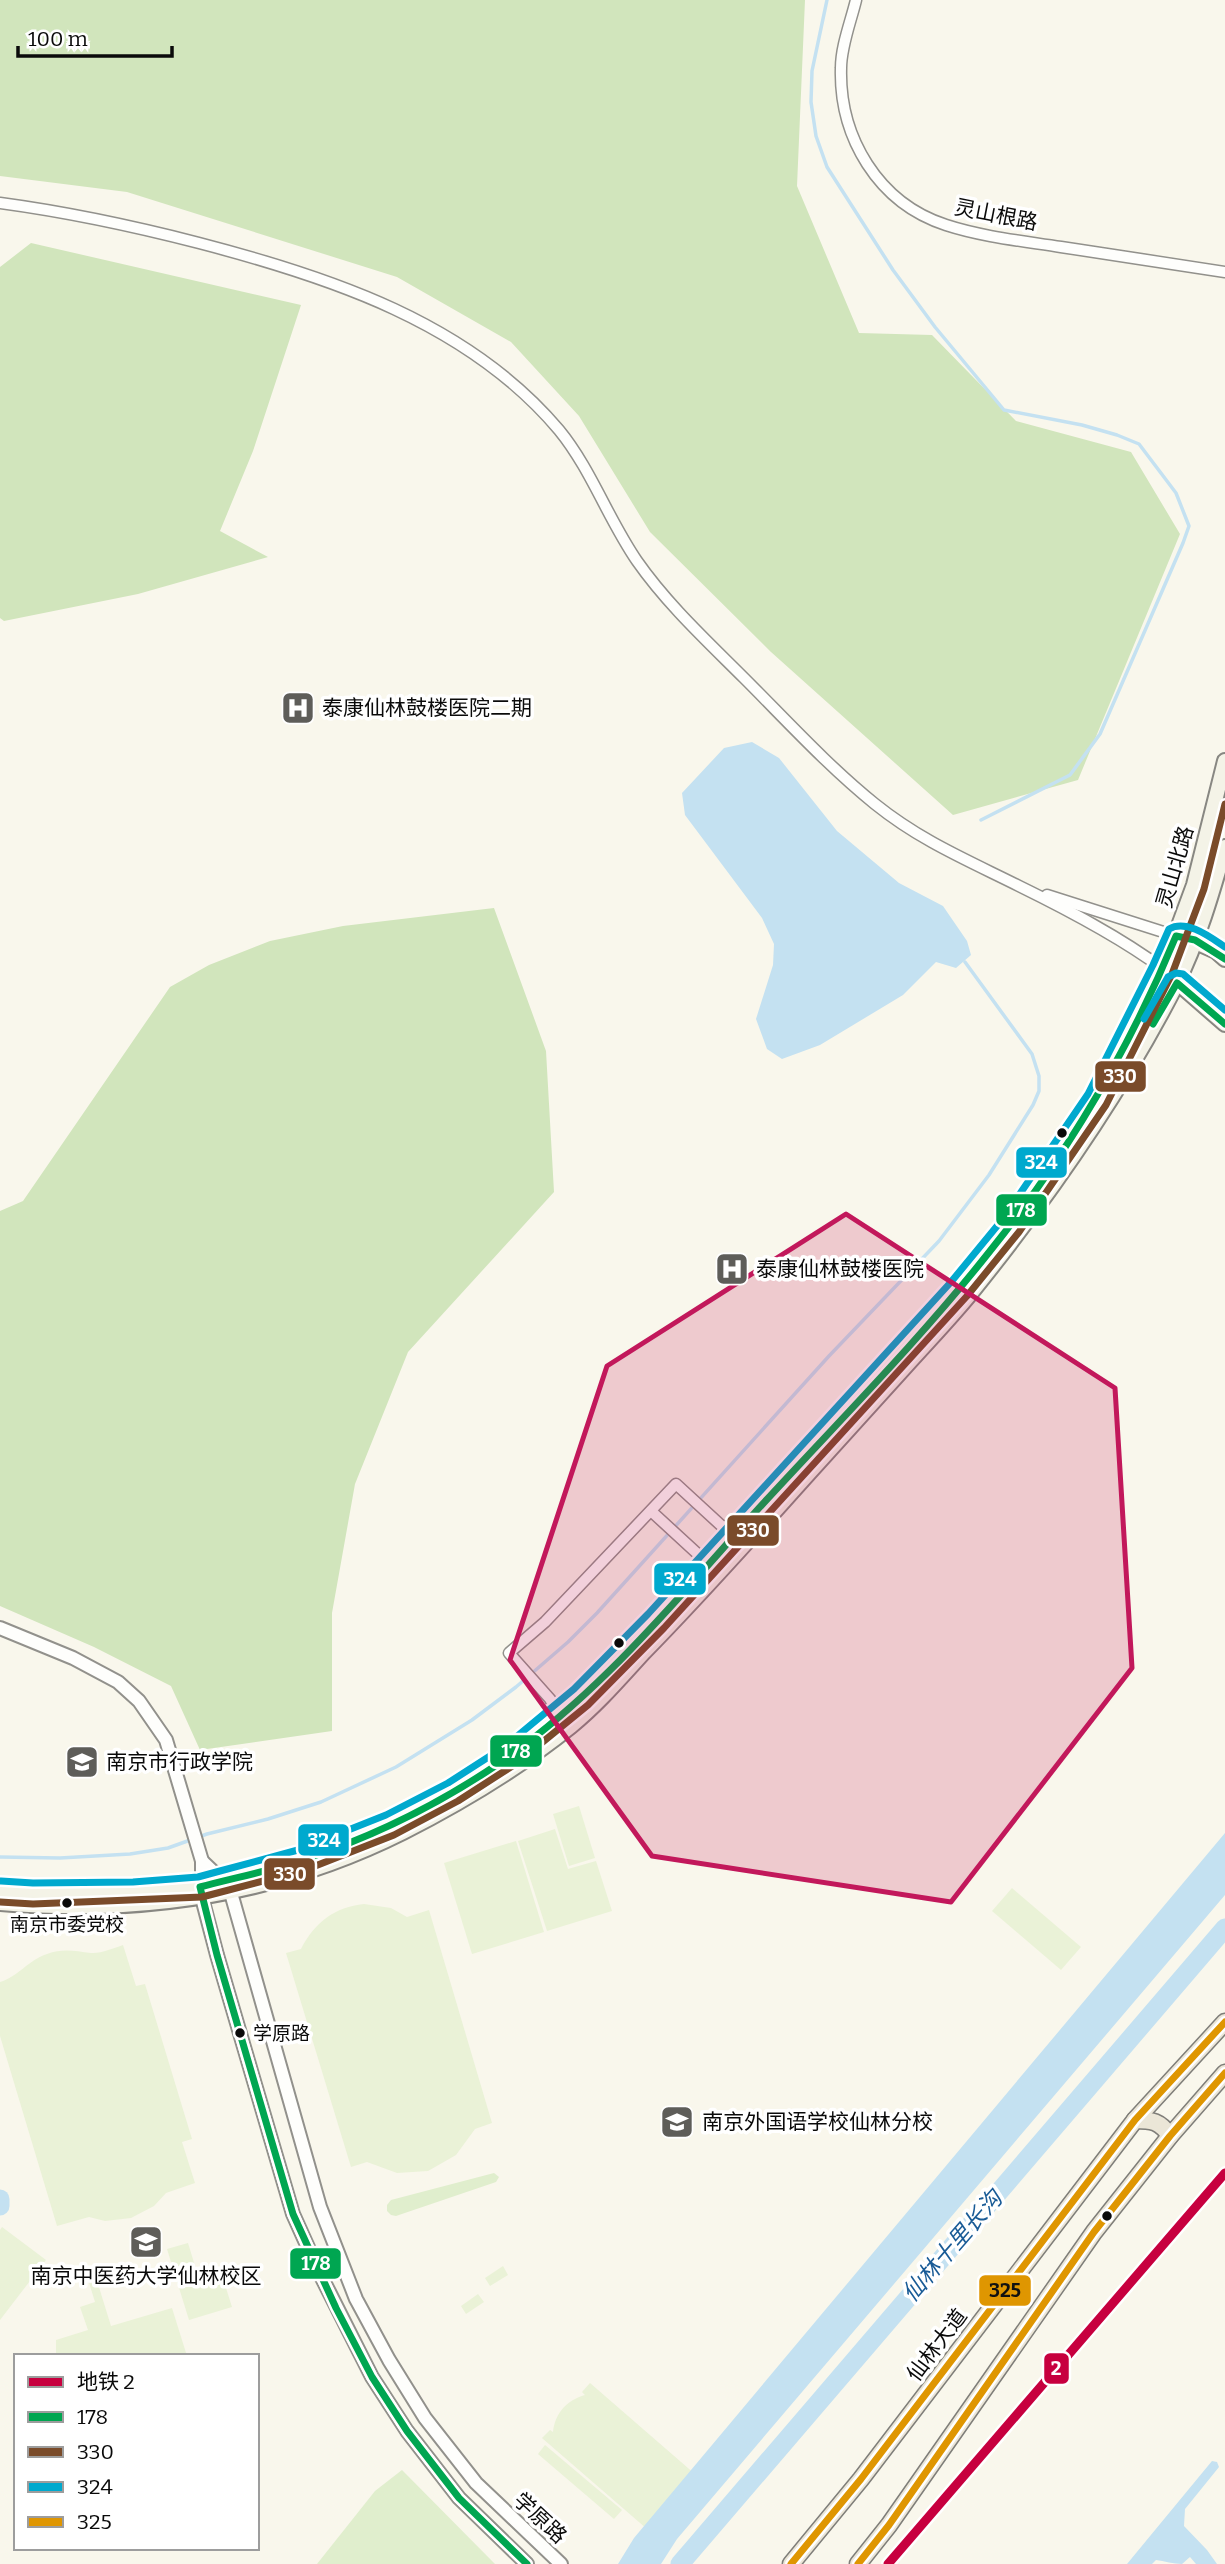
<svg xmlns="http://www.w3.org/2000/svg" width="1225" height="2564" font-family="Bitter,'Noto Sans SC',serif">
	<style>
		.green { fill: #e0eecd }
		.forest { fill: #d1e5bc }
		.pitch { fill: #eaf2d7 }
		.water { fill: #c4e1f1 }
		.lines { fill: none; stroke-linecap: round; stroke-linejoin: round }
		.stream { stroke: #c4e1f1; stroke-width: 3.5 }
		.river { stroke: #c4e1f1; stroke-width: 19 }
		.minor-casing { stroke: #92918c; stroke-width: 13 }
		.tertiary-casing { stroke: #92918c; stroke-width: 16 }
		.secondary-casing { stroke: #888782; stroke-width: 18 }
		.primary-casing { stroke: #7f7e79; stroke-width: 19 }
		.minor { stroke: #fefefc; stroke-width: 10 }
		.tertiary { stroke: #fefefc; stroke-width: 12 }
		.secondary { stroke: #f4f3e7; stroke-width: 14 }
		.primary { stroke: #ebe6d7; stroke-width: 16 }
		.bus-1-casing { stroke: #fff; stroke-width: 12 }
		.bus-2-casing { stroke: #fff; stroke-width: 12 }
		.bus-3-casing { stroke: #fff; stroke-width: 12 }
		.bus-4-casing { stroke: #fff; stroke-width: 12 }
		.bus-1 { stroke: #00a651; stroke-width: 7 }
		.bus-2 { stroke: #7a4b2a; stroke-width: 7 }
		.bus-3 { stroke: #00a9ce; stroke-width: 7 }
		.bus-4 { stroke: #df9601; stroke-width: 7 }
		.metro-1-casing { stroke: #fff; stroke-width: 14 }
		.metro-1 { stroke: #c7003f; stroke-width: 9 }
		.marked { fill: #c2185b; fill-opacity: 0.2; stroke: #c2185b; stroke-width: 5; stroke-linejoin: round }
		.bus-dot { fill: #0a0a0a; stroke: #fff; stroke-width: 2.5 }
		.labels { text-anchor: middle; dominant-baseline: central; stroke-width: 7; stroke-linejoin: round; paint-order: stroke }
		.bus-label { font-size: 19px; fill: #0a0a0a; stroke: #fff }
		.street-label { font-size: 21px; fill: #0a0a0a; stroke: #fff }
		.poi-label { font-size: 21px; fill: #0a0a0a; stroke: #fff; text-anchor: start }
		.water-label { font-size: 23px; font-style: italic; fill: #195b96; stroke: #fff }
		.line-badge { stroke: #fff; stroke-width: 2.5 }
		.badge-label { font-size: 19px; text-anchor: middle; font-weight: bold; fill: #fff }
		.pale-badge-label { font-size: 19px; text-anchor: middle; font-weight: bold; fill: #111 }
	</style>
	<rect width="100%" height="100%" fill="#f9f7ec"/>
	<g class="green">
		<polygon points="494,2173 499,2177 496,2182 396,2216 391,2215 387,2211 387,2205 391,2200"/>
		<polygon points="402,2470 495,2564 317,2564 375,2491"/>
	</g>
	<g class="forest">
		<polygon points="0,0 805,0 797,186 859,333 932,335 1016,421 1131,452 1180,534 1078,780 953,815 771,652 650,532 579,416 511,342 397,277 127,192 0,176"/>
		<polygon points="31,243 301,305 253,451 220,531 268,557 138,594 4,621 0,618 0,267"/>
		<polygon points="494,908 546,1051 554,1192 408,1352 355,1484 332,1613 332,1731 200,1750 171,1686 94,1647 0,1606 0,1211 23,1201 170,987 209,965 270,941 343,926"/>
	</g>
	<g class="pitch">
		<polygon points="579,1806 595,1858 569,1866 553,1814"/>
		<polygon points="555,1829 568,1869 596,1861 612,1911 547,1931 518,1841"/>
		<polygon points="516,1841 544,1932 472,1954 444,1863"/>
		<polygon points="1012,1888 1081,1947 1061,1970 992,1911"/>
		<path d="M364,1904l27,4 16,9 22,-7 63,213 -17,6 -19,26 -28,16 -31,2 -30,-11 -16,5 -65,-214 15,-4c14,-27 34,-42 63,-45z"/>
		<path d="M123,1945l13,41 9,-2 47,155 -10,3 13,41 -29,10 -12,13 -23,12 -26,3 -16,-4 -32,9 -57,-190v-54c18,-5 28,-22 47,-28 16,-6 28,-3 44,-1 9,1 23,-5 32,-8z"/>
		<polygon points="2,2227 46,2260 0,2320 0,2230"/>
		<polygon points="188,2243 199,2279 221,2272 232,2307 189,2320 167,2249"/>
		<polygon points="503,2266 508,2275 490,2286 485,2278"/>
		<polygon points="94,2271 111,2326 172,2308 187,2356 56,2356 56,2340 88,2330 80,2307 95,2302 86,2273"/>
		<polygon points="478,2294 484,2302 466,2314 461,2306"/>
		<path d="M590,2383l106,92 -49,54 -105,-91 8,-8 3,2c2,-19 14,-32 32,-37l-3,-3z"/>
		<polygon points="545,2445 622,2510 614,2519 538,2454"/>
	</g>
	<g class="water">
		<polygon points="752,742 779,758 837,831 899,883 943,906 967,941 971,955 956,968 936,962 903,995 820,1045 782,1059 767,1049 756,1019 773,965 774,944 762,918 685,815 682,793 724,748"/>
		<polygon points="1225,1833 1225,1895 677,2539 661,2564 618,2564 634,2538"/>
		<path d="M1212,2461l5,1 2,5 -34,42 -1,17 23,24 10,14h-21l-6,-7c-3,2 -5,5 -8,7 -8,0 -18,-3 -26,-4l-4,4h-25z"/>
	</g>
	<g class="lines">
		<g class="stream">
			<polyline points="827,0 812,71 811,102 816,136 827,167 893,270 935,327 1004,410 1082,425 1117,435 1139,444 1176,493 1189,526 1183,543 1100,734 1070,775 981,820"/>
			<polyline points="0,1857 60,1858 130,1854 168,1848 207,1834 268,1819 321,1802 396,1767 472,1720 516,1687 568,1642 597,1613 829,1356 939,1241 989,1175 1033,1105 1039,1091 1039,1076 1032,1054 965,962"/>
		</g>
		<g class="river">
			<polyline points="0,2199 0,2206"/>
			<polyline points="680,2564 1225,1928"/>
		</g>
		<defs>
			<g id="minor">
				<path d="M856,0c-5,21 -15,46 -15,68 -2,69 37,135 105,157 37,12 77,16 115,22 55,8 109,17 164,25"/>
				<path d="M0,203c67,9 133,23 199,40 131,34 270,80 360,187 32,39 49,89 78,131 30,43 70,80 107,117 43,43 84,88 131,126 46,37 92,56 144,82 49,24 101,51 144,83"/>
				<polyline points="1047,895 1176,936"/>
				<polyline points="651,1511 713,1568"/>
				<polyline points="559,1715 550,1699 509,1653 545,1622 676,1484 738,1541"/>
			</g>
			<g id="tertiary">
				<polyline points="0,1628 73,1658 118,1682 139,1701 166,1740 202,1861 202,1898 217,1955 293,2214 320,2274 372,2377 407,2431 459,2498 527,2564"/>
				<polyline points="202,1861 223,1881 231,1893 320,2207 356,2299 389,2360 425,2418 476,2483 561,2564"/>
			</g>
			<g id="secondary">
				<polyline points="1187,938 1216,951 1225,959"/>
				<polyline points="1171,977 1225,1024"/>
				<polyline points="0,1891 33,1894 81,1893 200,1887 301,1860 390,1825 453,1792 510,1755 581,1697 656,1621 959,1289 1010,1226 1097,1099 1163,969 1194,885 1225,761"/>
				<path d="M0,1903c140,12 277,-8 403,-71 59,-30 117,-65 168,-106 27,-22 50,-49 73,-74 57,-58 110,-118 164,-178 35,-39 70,-77 105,-116 19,-21 39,-42 57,-64 76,-94 151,-202 206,-309 22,-44 36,-92 49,-138"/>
			</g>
			<g id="primary">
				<path d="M1135,2120c17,0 25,1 35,16"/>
				<polyline points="791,2564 861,2479 1135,2120 1225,2022"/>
				<polyline points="858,2564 889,2525 1094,2232 1170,2136 1225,2073"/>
			</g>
		</defs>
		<use href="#minor" class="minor-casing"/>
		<use href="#tertiary" class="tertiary-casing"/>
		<use href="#secondary" class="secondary-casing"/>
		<use href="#primary" class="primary-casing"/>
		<use href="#minor" class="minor"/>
		<use href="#tertiary" class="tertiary"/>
		<use href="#secondary" class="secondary"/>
		<use href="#primary" class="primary"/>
		<defs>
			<g id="bus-1">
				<polyline points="1153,1024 1177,983 1225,1024"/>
				<path d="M527,2564l-68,-66 -52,-67 -35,-54 -36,-69 -43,-94 -76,-259 -17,-68c34,-9 69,-16 102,-27 65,-21 127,-51 184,-88 107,-69 189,-171 273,-264 78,-85 160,-167 231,-257 77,-96 139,-201 186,-315l19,4 30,19"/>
			</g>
			<polyline id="bus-2" points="0,1902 33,1904 202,1897 305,1870 394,1835 458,1801 517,1763 588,1705 664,1628 967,1296 1019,1232 1106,1105 1172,974 1204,889 1225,804"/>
			<g id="bus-3">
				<polyline points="1144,1019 1168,977 1176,973 1183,974 1225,1010"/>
				<path d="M1,1881l32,2 100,-1 65,-5 22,-6 78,-21 88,-35 62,-32 56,-36 70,-58 74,-75 303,-332 51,-62 86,-126 65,-129 16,-36c18,-10 41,8 56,18"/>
			</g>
			<g id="bus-4">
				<polyline points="791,2564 861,2479 1135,2120 1225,2022"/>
				<polyline points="858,2564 889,2525 1094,2232 1170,2136 1225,2073"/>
			</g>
		</defs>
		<use href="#bus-1" class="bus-1-casing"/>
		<use href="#bus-2" class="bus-2-casing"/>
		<use href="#bus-3" class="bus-3-casing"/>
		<use href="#bus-4" class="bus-4-casing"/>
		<use href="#bus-1" class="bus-1"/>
		<use href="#bus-2" class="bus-2"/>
		<use href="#bus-3" class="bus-3"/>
		<use href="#bus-4" class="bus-4"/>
		<defs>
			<polyline id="metro-1" points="888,2564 1225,2173"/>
		</defs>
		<use href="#metro-1" class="metro-1-casing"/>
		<use href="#metro-1" class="metro-1"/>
	</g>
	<path class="marked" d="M846,1214l269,174 17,280 -181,234 -299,-46 -142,-196 97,-294z"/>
	<defs>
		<symbol id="hospital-square" viewBox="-11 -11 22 22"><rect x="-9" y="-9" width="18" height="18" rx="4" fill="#5e5d59" stroke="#fff"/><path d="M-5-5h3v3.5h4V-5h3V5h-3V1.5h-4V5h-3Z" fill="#fff"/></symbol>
		<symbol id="school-square" viewBox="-11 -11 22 22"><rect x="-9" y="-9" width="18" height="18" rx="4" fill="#5e5d59" stroke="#fff"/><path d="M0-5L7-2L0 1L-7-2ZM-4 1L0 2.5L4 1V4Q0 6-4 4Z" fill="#fff"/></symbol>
		<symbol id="university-square" viewBox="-11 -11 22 22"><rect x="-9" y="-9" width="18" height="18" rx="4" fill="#5e5d59" stroke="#fff"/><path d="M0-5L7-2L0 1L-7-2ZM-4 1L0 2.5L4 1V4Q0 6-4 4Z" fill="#fff"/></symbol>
	</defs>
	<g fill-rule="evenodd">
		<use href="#hospital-square" x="279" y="689" width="38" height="38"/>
		<use href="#hospital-square" x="713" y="1250" width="38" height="38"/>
		<use href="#school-square" x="63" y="1743" width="38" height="38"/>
		<use href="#school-square" x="658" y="2103" width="38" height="38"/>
		<use href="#university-square" x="127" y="2223" width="38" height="38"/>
	</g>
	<g class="bus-dot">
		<circle cx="1062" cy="1133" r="6"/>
		<circle cx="619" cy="1643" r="6"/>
		<circle cx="67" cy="1903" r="6"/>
		<circle cx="240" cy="2033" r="6"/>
		<circle cx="1107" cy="2216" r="6"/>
	</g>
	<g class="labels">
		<g class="bus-label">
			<text x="67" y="1924">南京市委党校</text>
			<text x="253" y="2033" text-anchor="start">学原路</text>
		</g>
		<g class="street-label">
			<text transform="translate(996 215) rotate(11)">灵山根路</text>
			<text transform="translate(1175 867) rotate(-74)">灵山北路</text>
			<text transform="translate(937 2345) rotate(-53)">仙林大道</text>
			<text transform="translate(540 2518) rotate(43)">学原路</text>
		</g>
		<g class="poi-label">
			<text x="322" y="708">泰康仙林鼓楼医院二期</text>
			<text x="756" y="1269">泰康仙林鼓楼医院</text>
			<text x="106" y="1762">南京市行政学院</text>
			<text x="702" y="2122">南京外国语学校仙林分校</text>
			<text x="146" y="2276" text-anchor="middle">南京中医药大学仙林校区</text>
		</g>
		<g class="water-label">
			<text transform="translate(952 2246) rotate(-49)">仙林十里长沟</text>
		</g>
	</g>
	<g class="line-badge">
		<rect x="1094" y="1060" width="53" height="33" rx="7" fill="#7a4b2a"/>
		<rect x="1015" y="1146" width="53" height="33" rx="7" fill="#00a9ce"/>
		<rect x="995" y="1193" width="53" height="34" rx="7" fill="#00a651"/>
		<rect x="726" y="1514" width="54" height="33" rx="7" fill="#7a4b2a"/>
		<rect x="653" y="1562" width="54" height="34" rx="7" fill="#00a9ce"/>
		<rect x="489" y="1734" width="54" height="34" rx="7" fill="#00a651"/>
		<rect x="297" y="1823" width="53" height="34" rx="7" fill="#00a9ce"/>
		<rect x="263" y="1857" width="53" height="34" rx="7" fill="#7a4b2a"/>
		<rect x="289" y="2247" width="53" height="33" rx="7" fill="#00a651"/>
		<rect x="978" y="2274" width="54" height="33" rx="7" fill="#df9601"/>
		<rect x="1043" y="2352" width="27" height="33" rx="7" fill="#c7003f"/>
	</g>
	<g class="badge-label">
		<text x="1120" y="1083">330</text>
		<text x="1041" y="1169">324</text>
		<text x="1021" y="1217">178</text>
		<text x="753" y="1537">330</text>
		<text x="680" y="1586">324</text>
		<text x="516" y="1758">178</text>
		<text x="324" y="1847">324</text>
		<text x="290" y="1881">330</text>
		<text x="316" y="2270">178</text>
		<text x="1056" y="2375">2</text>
	</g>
	<g class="pale-badge-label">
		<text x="1005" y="2297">325</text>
	</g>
	<rect x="14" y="2354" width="245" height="196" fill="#ffffff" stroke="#9d9d9d" stroke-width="2"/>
	<rect x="28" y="2377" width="35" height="10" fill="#c7003f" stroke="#9d9d9d" stroke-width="2"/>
	<text x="77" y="2389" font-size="21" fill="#0a0a0a">地铁 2</text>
	<rect x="28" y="2412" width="35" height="10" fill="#00a651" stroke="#9d9d9d" stroke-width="2"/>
	<text x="77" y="2424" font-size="21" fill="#0a0a0a">178</text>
	<rect x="28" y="2447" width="35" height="10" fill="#7a4b2a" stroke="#9d9d9d" stroke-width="2"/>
	<text x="77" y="2459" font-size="21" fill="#0a0a0a">330</text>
	<rect x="28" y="2482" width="35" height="10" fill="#00a9ce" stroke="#9d9d9d" stroke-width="2"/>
	<text x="77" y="2494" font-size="21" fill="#0a0a0a">324</text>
	<rect x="28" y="2517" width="35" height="10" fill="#df9601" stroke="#9d9d9d" stroke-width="2"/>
	<text x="77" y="2529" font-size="21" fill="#0a0a0a">325</text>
	<path d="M18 46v10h154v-10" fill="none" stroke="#0a0a0a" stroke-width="3.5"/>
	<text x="28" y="46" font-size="21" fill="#0a0a0a" stroke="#ffffff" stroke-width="5" paint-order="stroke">100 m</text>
</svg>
